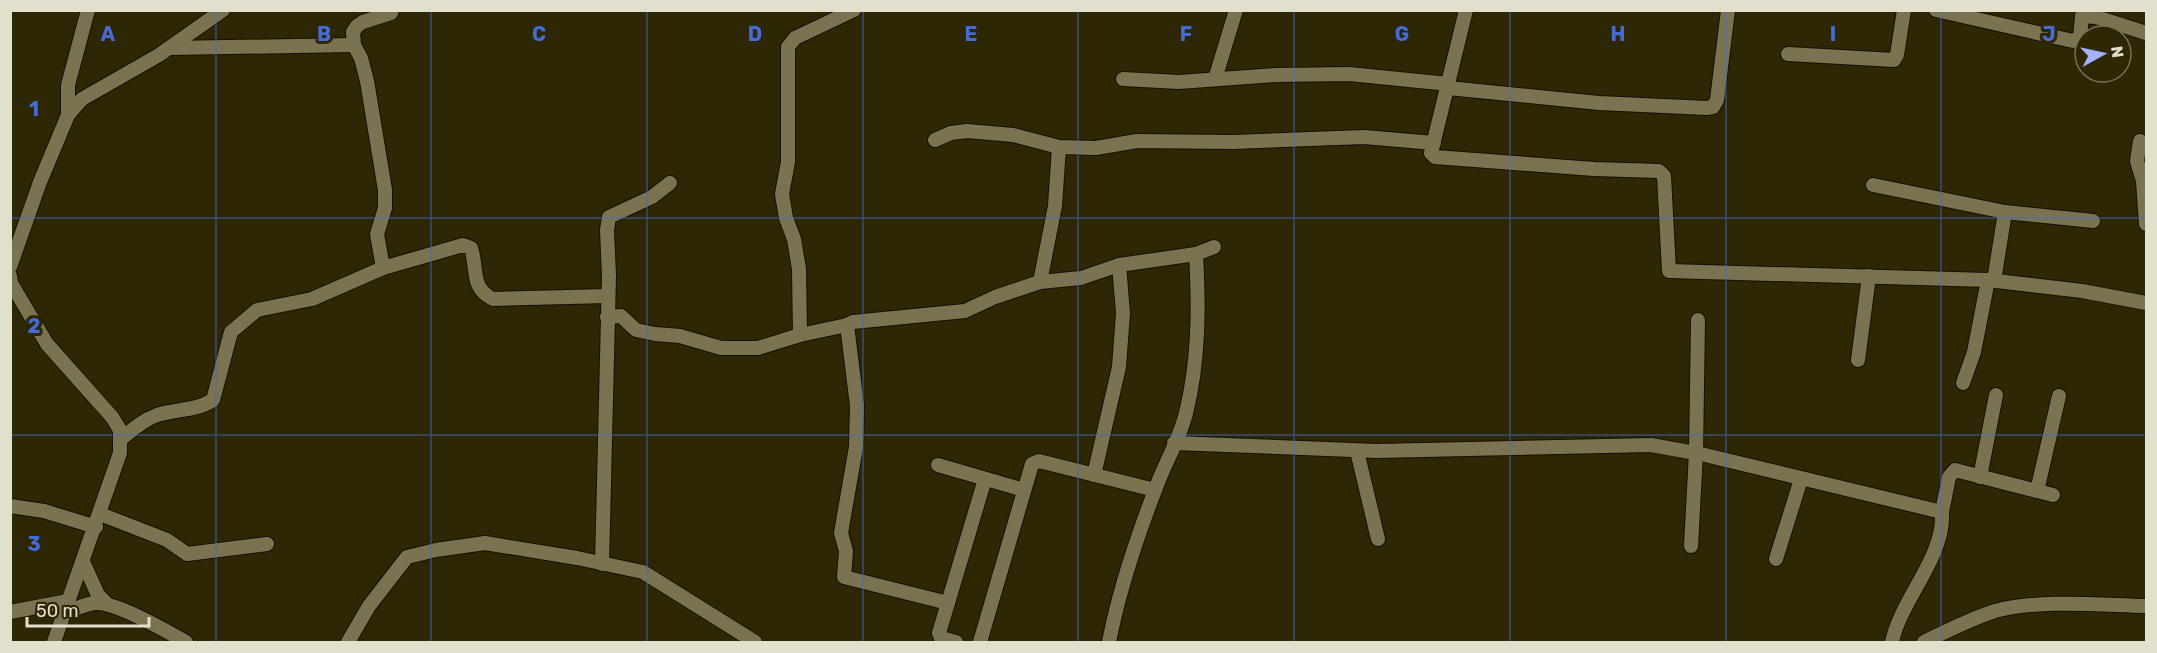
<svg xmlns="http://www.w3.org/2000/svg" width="2157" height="653" font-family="Rubik,sans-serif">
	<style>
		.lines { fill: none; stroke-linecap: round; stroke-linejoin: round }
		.street-casing { stroke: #151000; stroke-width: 16 }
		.street { stroke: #7a7351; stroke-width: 14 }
		.grid { fill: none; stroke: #456bd6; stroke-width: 1.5; stroke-opacity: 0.55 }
		.grid-label { font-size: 20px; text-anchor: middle; font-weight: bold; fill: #456bd6; stroke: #2e2706; stroke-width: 6; stroke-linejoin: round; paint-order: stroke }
	</style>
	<rect width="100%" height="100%" fill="#2e2706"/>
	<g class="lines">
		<defs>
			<g id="street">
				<polyline points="1466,10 1431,153 1435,157 1594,169 1659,171 1664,176 1669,271 1988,280 2082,291 2146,303"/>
				<polyline points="1936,10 2073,41 2080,37 2082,16 2096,17 2146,33"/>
				<polyline points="170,48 354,45"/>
				<polyline points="1788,54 1894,60 1897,55 1904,10"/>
				<polyline points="1123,79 1179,82 1276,75 1349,74 1449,84"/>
				<polyline points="1215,79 1236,10"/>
				<polyline points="1448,88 1599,103 1707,108 1713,107 1717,100 1728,10"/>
				<polyline points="68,115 68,85 88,10"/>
				<polyline points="935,140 951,133 967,131 1013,135 1059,147 1096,148 1137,141 1233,142 1364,137 1434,143"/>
				<polyline points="2140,141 2137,161 2143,181 2146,224"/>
				<polyline points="1873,185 2005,212 2093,221"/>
				<polyline points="10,267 40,182 68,115 82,99 159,55 223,10"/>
				<polyline points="383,268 377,234 385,208 385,190 367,81 361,58 354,45 353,32 357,26 363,22 391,13 392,10"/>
				<polyline points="10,276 11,283 47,344 112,417 120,430 120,453 54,642"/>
				<polyline points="1994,281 2005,212"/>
				<polyline points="1040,282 1055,206 1059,147"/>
				<polyline points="607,317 621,316 636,330 655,334 680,336 721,348 758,348 800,335 847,325"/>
				<polyline points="800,335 799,269 794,239 786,218 782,194 788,162 788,47 795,38 854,10"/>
				<polyline points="1858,360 1869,276"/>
				<polyline points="1963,383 1974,352 1988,280"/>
				<path d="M121,439c11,-9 22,-19 36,-24 19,-6 39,-4 56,-15l18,-68 26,-22 55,-11 71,-31 80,-23 8,3c7,21 -1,40 22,51l115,-3"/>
				<path d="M1174,443l203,8 274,-6 50,9 241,58c3,45 -41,87 -50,130"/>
				<polyline points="1357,451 1378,539"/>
				<polyline points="938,465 1024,490"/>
				<polyline points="1094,475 1119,367 1123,313 1119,265"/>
				<polyline points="1980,477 1996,395"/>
				<polyline points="2037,491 2059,396"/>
				<polyline points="10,506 44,511 96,527"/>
				<polyline points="1942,512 1949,477 1955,470 2053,495"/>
				<polyline points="100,514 167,540 187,554 267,544"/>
				<polyline points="1691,546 1696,453 1698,320"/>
				<polyline points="1776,559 1801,479"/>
				<polyline points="83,562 98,595 106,603"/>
				<polyline points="602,564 609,276 607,230 609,217 652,197 670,183"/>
				<polyline points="948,603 844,577 846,551 841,533 856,447 857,406 847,325 853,322 965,311 995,297 1040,282 1081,278 1119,265 1196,254 1214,247"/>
				<polyline points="10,612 68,601"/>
				<path d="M63,614c10,-4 21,-10 32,-11 20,-2 73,29 91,39"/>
				<polyline points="348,642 369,606 407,557 436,550 485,543 577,558 643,572 755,642"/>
				<polyline points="956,642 941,638 939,633 985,479"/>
				<polyline points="980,642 1032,464 1039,461 1155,490"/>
				<path d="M1109,642c10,-51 29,-108 48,-157 9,-24 23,-47 29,-72 13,-52 13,-106 10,-159"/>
				<path d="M1924,642c23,-11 46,-23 71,-31 44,-12 106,-6 151,-5"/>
			</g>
		</defs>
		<use href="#street" class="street-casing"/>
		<use href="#street" class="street"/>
	</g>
	<path class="grid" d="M216,10v632M431,10v632M647,10v632M863,10v632M1078,10v632M1294,10v632M1510,10v632M1726,10v632M1941,10v632M10,218h2136M10,435h2136"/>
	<g class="grid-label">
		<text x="108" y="41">A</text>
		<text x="324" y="41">B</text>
		<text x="539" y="41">C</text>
		<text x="755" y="41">D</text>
		<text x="971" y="41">E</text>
		<text x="1186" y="41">F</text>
		<text x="1402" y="41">G</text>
		<text x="1618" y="41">H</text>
		<text x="1833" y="41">I</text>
		<text x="2049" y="41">J</text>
		<text x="34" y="116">1</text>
		<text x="34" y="333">2</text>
		<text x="34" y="551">3</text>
	</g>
	<rect width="2157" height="653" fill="none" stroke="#e3dfcd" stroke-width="24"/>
	<g transform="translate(2103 54) rotate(82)"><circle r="28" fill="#2e2706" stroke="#767156" stroke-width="1.5"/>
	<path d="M0-4.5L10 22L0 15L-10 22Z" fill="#a6b1fc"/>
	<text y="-9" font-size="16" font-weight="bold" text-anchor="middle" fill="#e3dfcd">N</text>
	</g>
	<path d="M27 617v9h122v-9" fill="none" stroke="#e3dfcd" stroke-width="3"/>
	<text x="36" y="617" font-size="18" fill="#e3dfcd" stroke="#2e2706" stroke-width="4.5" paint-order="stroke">50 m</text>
</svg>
